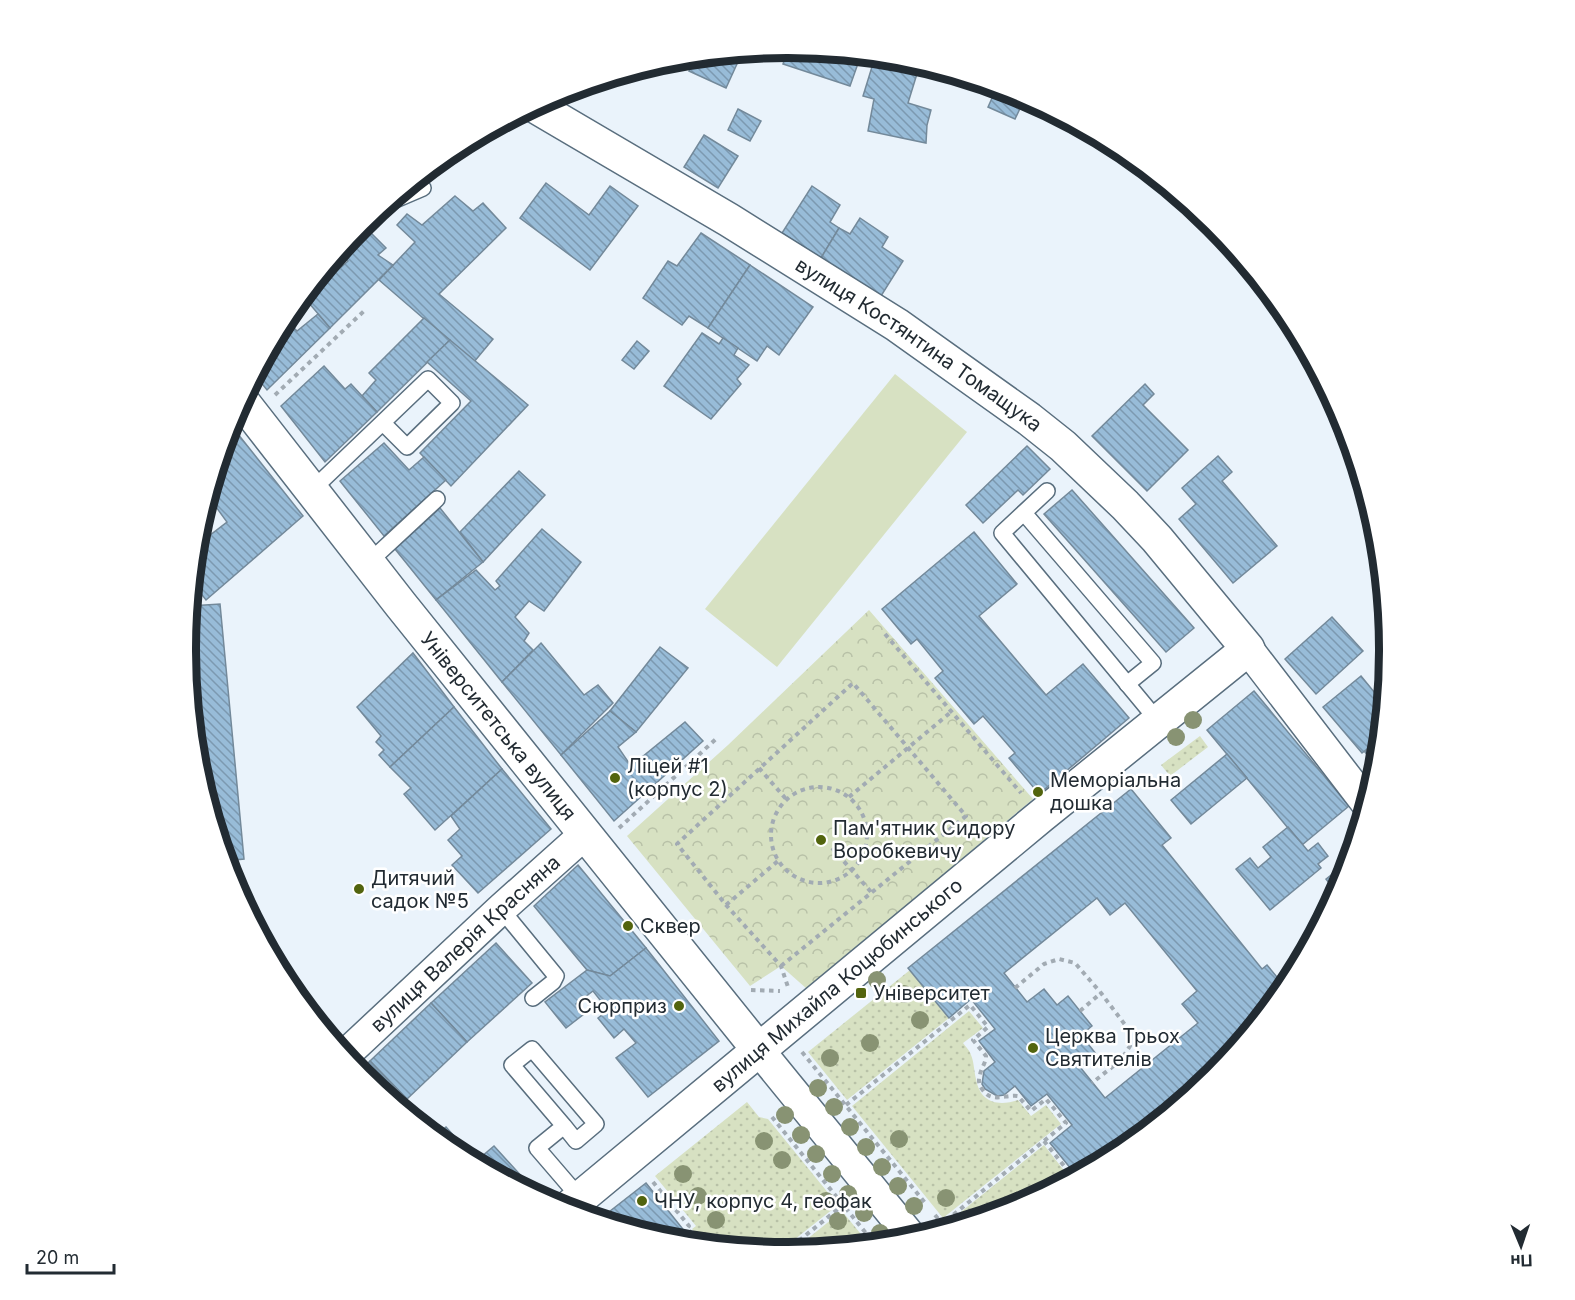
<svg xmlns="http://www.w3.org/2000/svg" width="1575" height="1300" font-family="Inter,sans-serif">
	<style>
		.grass { fill: url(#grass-dots) }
		.park { fill: url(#park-crowns) }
		.pitch { fill: #d7e1c2 }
		.building { fill: url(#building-back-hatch); stroke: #73899a; stroke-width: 1.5; fill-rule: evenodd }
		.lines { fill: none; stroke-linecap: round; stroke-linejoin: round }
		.lane-casing { stroke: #596e7e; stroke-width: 18 }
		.street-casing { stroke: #596e7e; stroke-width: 33 }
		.secondary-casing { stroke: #596e7e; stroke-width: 36 }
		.path { stroke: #a2abb3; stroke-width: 4; stroke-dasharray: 4.5 4.5; stroke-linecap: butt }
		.lane { stroke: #fff; stroke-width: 15 }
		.street { stroke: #fff; stroke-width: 30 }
		.secondary { stroke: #fff; stroke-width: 33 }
		.tree { fill: #889373 }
		.poi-dot { fill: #52640e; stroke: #fff; stroke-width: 2 }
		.labels { text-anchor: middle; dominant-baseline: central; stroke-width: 5; stroke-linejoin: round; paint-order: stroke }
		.street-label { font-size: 20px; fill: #222b32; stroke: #fff }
		.poi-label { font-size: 20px; fill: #222b32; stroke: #fff; text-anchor: start }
		.rim { fill: none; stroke: #222b32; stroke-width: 8 }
	</style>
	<defs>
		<pattern id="grass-dots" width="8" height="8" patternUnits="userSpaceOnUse" patternTransform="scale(1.5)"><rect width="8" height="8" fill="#d7e1c2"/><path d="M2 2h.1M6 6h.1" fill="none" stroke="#b8c1a7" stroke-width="1.8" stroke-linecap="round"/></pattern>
		<pattern id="park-crowns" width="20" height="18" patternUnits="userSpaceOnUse" patternTransform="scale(1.5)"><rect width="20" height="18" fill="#d7e1c2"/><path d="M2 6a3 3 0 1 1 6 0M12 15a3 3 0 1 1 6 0" fill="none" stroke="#b8c1a7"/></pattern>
		<pattern id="building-back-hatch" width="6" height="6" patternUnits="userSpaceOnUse" patternTransform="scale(1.5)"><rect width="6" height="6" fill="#98bcd8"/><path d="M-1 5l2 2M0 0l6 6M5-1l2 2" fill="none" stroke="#7c99b0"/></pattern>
	</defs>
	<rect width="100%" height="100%" fill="#eaf3fb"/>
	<g class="grass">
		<polygon points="1200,736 1208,747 1170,776 1161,765"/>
		<polygon points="910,970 949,1018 847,1100 808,1052"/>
		<path d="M969,1011l14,17 -20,15c3,4 7,8 8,12 3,7 3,16 5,24 4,23 21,28 42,21l13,16 15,-11 15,19 -118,94 -91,-112z"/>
		<polygon points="747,1102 759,1117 768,1119 838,1205 780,1251 704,1244 692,1229 696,1226 655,1176"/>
		<polygon points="1044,1145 1070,1178 1018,1206 950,1227 947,1223"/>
		<polygon points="842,1211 869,1244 791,1252"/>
	</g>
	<polygon class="park" points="869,610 1033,799 807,989 781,966 750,986 627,836 728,745"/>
	<polygon class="pitch" points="895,374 967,432 777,667 705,609"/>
	<g class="building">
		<polygon points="788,48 861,55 850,86 783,64"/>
		<polygon points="788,48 785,56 769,50"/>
		<polygon points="742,53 726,88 689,71 692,64 679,59"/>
		<polygon points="875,57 905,60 920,64 908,103 931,110 927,125 926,143 868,131 874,99 863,96"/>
		<polygon points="997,87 1025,98 1015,119 988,107"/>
		<polygon points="1031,101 1072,123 1070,126 1029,104"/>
		<polygon points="738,109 761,121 750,141 728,130"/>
		<polygon points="514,117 519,119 479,136"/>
		<polygon points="704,135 738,156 718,188 684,167"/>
		<polygon points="546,183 589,215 610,186 638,206 590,270 520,218"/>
		<polygon points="812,186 840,205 830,222 839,228 821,258 782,233"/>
		<polygon points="455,196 473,211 483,203 506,228 439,294 493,339 474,362 379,280 415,242 397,225 407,214 422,225"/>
		<polygon points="860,218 888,237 882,247 903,261 881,296 821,258 839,228 850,234"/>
		<polygon points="362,224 386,248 378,255 393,265 330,328 303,296 323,271 329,278 348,261 339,252"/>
		<polygon points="701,233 750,265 708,328 689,316 682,325 643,298 668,261 677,266"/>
		<polygon points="750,265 813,307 779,355 767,346 757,361 708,328"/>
		<polygon points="318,314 330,328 267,390 255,375 287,315 295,323 292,326 297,331"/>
		<polygon points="424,318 450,340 377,412 362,396 376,380 369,373"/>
		<polygon points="702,333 719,344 723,338 738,348 734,355 749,365 737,379 741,384 711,419 664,386"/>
		<polygon points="450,340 528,405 451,486 420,453 471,401 427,362"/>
		<polygon points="637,341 649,351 634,369 622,360"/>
		<polygon points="324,366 345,389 351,384 377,412 325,462 281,406"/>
		<polygon points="1145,384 1154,394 1143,405 1188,450 1147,491 1092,436"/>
		<polygon points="230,424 303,516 206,600 192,582 196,546 227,522 208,496"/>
		<polygon points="384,443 409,470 424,457 446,480 384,536 340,481"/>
		<polygon points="1027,446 1050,469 1023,495 1018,490 983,523 966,505"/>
		<polygon points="1218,456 1232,472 1222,481 1277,546 1233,583 1179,519 1196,504 1182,488"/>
		<polygon points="519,471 545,495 483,562 460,532"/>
		<polygon points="1072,490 1194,628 1166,652 1044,514"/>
		<polygon points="440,508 483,562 436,600 395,549"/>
		<polygon points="542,529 581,562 544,611 529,601 515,617 529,633 524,641 533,650 502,682 436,600 476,570 495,590 500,586 496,581"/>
		<polygon points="974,532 1017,584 979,616 1046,695 1083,664 1129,718 1039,794 1009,758 1015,753 983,716 974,724 935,678 943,671 917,639 911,644 882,609"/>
		<polygon points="220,604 244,859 225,861 197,767 186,650 190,606"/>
		<polygon points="1332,617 1363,651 1316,694 1285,659"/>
		<polygon points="541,643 584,695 598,685 613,703 561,755 502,682"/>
		<polygon points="660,647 688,668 636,732 610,711"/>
		<polygon points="413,653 454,707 390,767 379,755 384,750 376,742 381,736 357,707"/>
		<polygon points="1361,676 1379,698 1385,693 1381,738 1362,753 1323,707"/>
		<polygon points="1254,691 1349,806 1302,845 1207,730"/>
		<polygon points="454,707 502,769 435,830 404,794 411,788 390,767"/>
		<polygon points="610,711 636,732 618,747 631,766 685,722 703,741 614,821 561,755"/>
		<polygon points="1381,739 1378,768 1365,752"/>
		<polygon points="1227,754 1247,778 1191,824 1171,800"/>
		<polygon points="502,769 551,829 478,893 452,865 462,856 448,840 460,829 451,816"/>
		<path d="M1131,789l40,49 -9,7 100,124 5,-4 19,23 -73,88 -91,75 -46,24 -26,-32 22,-18 -25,-31 -16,12 -16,-20 -11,9 -7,1 -12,-7 -3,-5 2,-13 11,-9 -16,-21 16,-12 -24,-30 -22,19 -41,-50zM1097,898l13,17 15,-12 72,88 -15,13 16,19 -93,75 -25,-31 16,-13 -15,-19 11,-9 -24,-30 -11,9 -13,-16 -17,13 -23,-29z"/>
		<polygon points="1288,827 1308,851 1318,843 1328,856 1318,864 1321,868 1270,910 1236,869 1250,858 1258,868 1271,857 1263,847"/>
		<polygon points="1350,860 1344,881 1337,893 1326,879"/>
		<polygon points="578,865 646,948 610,976 587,970 534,906"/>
		<polygon points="496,943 532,983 467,1042 431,1003"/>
		<polygon points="646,948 719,1041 648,1097 616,1058 636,1043 624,1029 614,1038 598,1018 608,1010 593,991 576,1004 584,1014 566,1028 545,1002 587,970 610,976"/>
		<polygon points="273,958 289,975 285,980"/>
		<polygon points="291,989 324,1023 321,1026"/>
		<polygon points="431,1003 467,1042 407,1099 370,1061"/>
		<polygon points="370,1061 407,1099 399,1106 358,1072"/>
		<polygon points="446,1127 462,1145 455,1152 435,1136"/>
		<polygon points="494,1146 535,1191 532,1193 475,1162"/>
		<polygon points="646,1183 694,1243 670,1240 600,1219"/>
	</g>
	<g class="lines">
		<defs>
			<g id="lane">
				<polyline points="388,203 423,188"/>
				<polyline points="312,490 428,379 452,403 407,447 383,423"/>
				<polyline points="1047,491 1002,533 1158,721"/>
				<polyline points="1024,513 1153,663 1127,684"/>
				<polyline points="368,563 437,499"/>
				<polyline points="501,909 556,976 553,982 533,998"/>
				<polyline points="564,1126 576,1141 596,1124 532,1049 512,1065 564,1126 537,1148 580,1198"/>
			</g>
			<g id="street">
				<polyline points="1248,649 1367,804"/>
				<polyline points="758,1049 912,1238"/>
				<path id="s1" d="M345,1055l156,-146 84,-75"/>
			</g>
			<g id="secondary">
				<path id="s2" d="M535,106l194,114 168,105 132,94 34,27 62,59 32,34 91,110 -207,167 -474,393"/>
				<path id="s3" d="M242,401l159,204 357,444"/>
			</g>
		</defs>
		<use href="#lane" class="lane-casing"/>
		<use href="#street" class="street-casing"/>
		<use href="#secondary" class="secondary-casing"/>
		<g class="path">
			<polyline points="331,262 335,266"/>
			<polyline points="275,395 364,311"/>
			<polyline points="885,634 1021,793"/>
			<polyline points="759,768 786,799"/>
			<circle cx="819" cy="835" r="48"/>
			<polyline points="849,797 951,712"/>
			<polyline points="619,828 716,739"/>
			<polyline points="832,848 872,893"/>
			<polyline points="726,905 778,861"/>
			<polyline points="781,966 966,816 853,683 677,844 726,905 781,966 788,987"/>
			<polyline points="1015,988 1044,964 1059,959 1075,963 1101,993 1129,1030 1130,1046 1121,1060 1092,1083"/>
			<polyline points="751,990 780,991"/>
			<polyline points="1080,1011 1101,993"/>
			<polyline points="802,1052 926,1204"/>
			<path d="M846,1105l124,-100 18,22 -15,13 13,16c0,7 -5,12 -6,19 -2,5 -1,10 2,14 10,15 23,5 36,7l13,15 15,-12 20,24 -124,101"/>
			<polyline points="772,1117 874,1243"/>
			<polyline points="1044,1141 1073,1177"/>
			<polyline points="653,1182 689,1226 687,1228 700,1243"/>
			<polyline points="935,1215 946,1228"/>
			<polyline points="785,1252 843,1205"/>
		</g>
		<use href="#lane" class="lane"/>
		<use href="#street" class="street"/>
		<use href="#secondary" class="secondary"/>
	</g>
	<g class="tree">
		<circle cx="1193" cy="720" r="9"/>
		<circle cx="1176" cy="737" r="9"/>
		<circle cx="877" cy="980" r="9"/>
		<circle cx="904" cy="994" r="9"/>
		<circle cx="920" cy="1020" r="9"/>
		<circle cx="870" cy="1043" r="9"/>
		<circle cx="830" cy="1058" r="9"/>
		<circle cx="818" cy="1088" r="9"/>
		<circle cx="834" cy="1107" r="9"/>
		<circle cx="785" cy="1115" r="9"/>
		<circle cx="850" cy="1127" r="9"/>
		<circle cx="801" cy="1135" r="9"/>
		<circle cx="899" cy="1139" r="9"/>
		<circle cx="764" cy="1141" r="9"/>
		<circle cx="866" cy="1147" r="9"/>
		<circle cx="816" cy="1154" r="9"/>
		<circle cx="782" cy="1160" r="9"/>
		<circle cx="882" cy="1167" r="9"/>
		<circle cx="683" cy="1174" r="9"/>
		<circle cx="832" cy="1174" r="9"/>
		<circle cx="898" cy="1186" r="9"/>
		<circle cx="848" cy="1194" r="9"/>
		<circle cx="698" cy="1196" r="9"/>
		<circle cx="946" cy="1198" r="9"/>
		<circle cx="826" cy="1201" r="9"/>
		<circle cx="914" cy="1206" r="9"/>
		<circle cx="864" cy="1213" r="9"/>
		<circle cx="716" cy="1220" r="9"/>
		<circle cx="838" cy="1221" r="9"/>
		<circle cx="880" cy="1233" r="9"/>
	</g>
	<g class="poi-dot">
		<circle cx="615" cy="778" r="6"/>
		<circle cx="1038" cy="792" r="6"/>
		<circle cx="821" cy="840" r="6"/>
		<circle cx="359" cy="889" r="6"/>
		<circle cx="628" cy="926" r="6"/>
		<rect x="855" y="987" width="12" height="12" rx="3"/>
		<circle cx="679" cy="1006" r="6"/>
		<circle cx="1033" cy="1048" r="6"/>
		<circle cx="642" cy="1201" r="6"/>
	</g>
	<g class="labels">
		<g class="street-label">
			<text stroke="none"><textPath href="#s2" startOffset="452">вулиця Костянтина Томащука</textPath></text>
			<text stroke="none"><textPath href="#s3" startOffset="414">Університетська вулиця</textPath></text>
			<text stroke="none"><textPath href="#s1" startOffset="164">вулиця Валерія Красняна</textPath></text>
			<text transform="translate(837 985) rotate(-40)">вулиця Михайла Коцюбинського</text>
		</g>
		<g class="poi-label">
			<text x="627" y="766">Ліцей #1<tspan x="627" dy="23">(корпус 2)</tspan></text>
			<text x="1050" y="780">Меморіальна<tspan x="1050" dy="23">дошка</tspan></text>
			<text x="833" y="828">Пам'ятник Сидору<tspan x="833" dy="23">Воробкевичу</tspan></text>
			<text x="371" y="878">Дитячий<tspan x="371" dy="23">садок №5</tspan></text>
			<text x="640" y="926">Сквер</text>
			<text x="873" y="993">Університет</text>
			<text x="667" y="1006" text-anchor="end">Сюрприз</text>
			<text x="1045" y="1036">Церква Трьох<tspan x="1045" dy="23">Святителів</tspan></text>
			<text x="654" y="1201">ЧНУ, корпус 4, геофак</text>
		</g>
	</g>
	<path d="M0 0H1575V1300H0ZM787 58H788A591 591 0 0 1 1379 649V651A591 591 0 0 1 788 1242H787A591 591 0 0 1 196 651V649A591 591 0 0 1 787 58Z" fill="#fff" fill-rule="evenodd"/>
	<path class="rim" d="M787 58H788A591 591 0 0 1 1379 649V651A591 591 0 0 1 788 1242H787A591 591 0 0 1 196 651V649A591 591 0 0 1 787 58Z"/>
	<g transform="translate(1521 1246) rotate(178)" stroke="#ffffff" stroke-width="4.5" paint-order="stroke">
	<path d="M0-4.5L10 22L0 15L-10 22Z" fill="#222b32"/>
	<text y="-9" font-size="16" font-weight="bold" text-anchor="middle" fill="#222b32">Пн</text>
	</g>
	<path d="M27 1264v9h87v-9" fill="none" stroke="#222b32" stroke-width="3"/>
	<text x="36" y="1264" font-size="18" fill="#222b32" stroke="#ffffff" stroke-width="4.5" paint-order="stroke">20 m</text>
</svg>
